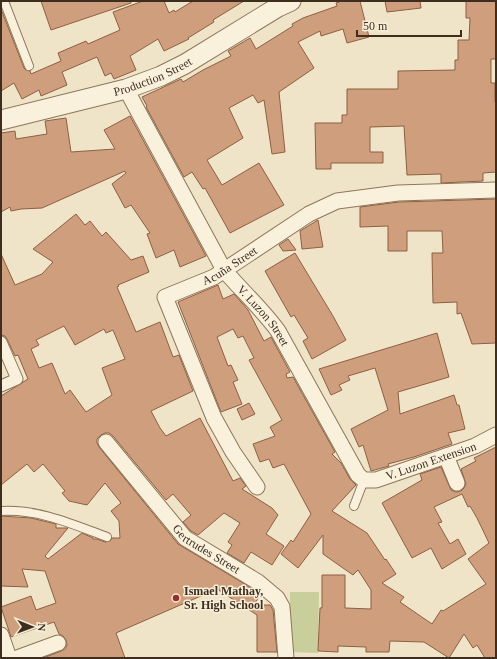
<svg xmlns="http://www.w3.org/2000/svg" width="497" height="659" font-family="Georgia,serif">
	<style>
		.green { fill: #c9cf9b }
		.building { fill: #cf9f7d; stroke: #8d5f41; fill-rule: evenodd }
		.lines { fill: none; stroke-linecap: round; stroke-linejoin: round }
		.service-casing { stroke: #8d765c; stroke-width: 10 }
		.pedestrian-casing { stroke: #8d765c; stroke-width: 13 }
		.minor-casing { stroke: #8d765c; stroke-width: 17 }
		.tertiary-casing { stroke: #8d765c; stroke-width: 21 }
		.service { stroke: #faf1dc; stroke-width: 8 }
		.pedestrian { stroke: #faf1dc; stroke-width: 11 }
		.minor { stroke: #faf1dc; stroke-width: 15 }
		.tertiary { stroke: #faf1dc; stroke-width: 19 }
		.poi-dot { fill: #9e2a2b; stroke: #f7eed8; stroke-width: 1.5 }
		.labels { text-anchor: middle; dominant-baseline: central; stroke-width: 3; stroke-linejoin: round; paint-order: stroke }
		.street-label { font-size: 12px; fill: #3d2e20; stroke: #f7eed8 }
		.poi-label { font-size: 12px; font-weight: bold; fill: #3d2e20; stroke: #f7eed8; text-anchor: start }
	</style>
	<rect width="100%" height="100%" fill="#f0e4c8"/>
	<polygon class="green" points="290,592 319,592 318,653 289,652"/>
	<g class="building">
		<polygon points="41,1 131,1 131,3 51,30"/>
		<polygon points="143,1 164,1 169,13 174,10 175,12 193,1 244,1 213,20 214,22 188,38 189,39 164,51 158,39 130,56 136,70 114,79 111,73 105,76 97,57 62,72 67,85 41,96 39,90 22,99 14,83 1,91 1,9 24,68 26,70 30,71 31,74 61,61 58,53 86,41 88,44 120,30 113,12"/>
		<polygon points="342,1 360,1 369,37 347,43 343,29 321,36 320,31 298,42 314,68 279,92 285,152 272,154 264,100 258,103 253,95 229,108 243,138 207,160 222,185 259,163 284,205 230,233 205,188 203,189 192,172 184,177 146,107 147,106 142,97 181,79 183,82 203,70 231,56 228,51 250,38 256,49 293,26 292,24 303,18 337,6 336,3"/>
		<polygon points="385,1 420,1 421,8 387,12"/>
		<polygon points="466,1 496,1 496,59 491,59 491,83 495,83 495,102 496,102 496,172 483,173 483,181 441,183 441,174 407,175 404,126 370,127 370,152 383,152 383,163 331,163 331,169 316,169 315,123 342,123 342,115 347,115 347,89 398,89 398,71 455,70 455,60 458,60 458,40 469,40 470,18 466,18"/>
		<polygon points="130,116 206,256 180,267 174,250 156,258 147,234 150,233 131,205 125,208 112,184 126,173 125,171 42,208 21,209 11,211 10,207 1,212 1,133 15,131 16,139 47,134 45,121 66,118 71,152 115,149 104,130"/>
		<polygon points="496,199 496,343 472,344 461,313 457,314 457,302 433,303 432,253 443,253 442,231 407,231 407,251 388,251 388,226 360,227 360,207 399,202"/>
		<path d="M76,214l9,11 5,-4 12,15 4,-4 25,28 12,-4 6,16 -31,13 1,1 -2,1 19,45 24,-10 13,35 6,-2 14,36 -42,20 9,17 6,8 34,-18 33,63 7,-3 6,8 -4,3 30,19 6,7 -12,19 18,12 -12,19 -21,-13 -7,11 -17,-10 5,-8 -4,-3 12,-19 -16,-10 -26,22 -7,-4 -8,-9 8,-7 -18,-21 -7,6 -53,-64 -4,-3h-4l-4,2 -4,4v4l2,4 79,97 75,45 7,6 -6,10h16l3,5 4,42h-20v-37l-40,-26 -101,44 9,25h-82l18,-7 4,-2 2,-4 -1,-5 -3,-4 -4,-2 -5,-12 -43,15 -10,-30 30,-11 5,14 20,-7 -11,-32 -23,-2 6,18 -27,-1v-70l30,2 25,6v4h12l-23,28 3,3 34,-26 11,5v1h4l8,3 5,-1 2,-3h8l-1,-17 -8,-10 10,-8 -16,-20 -18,22 -18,-4 -7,-8 3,-2 -22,-27 -9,8 -7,-8 -26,21v-89l27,-17 -10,-24 -3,1 -8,-17 -2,-3 -4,-1v-81l14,31 27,-11 11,-12 -20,-13zM64,326l11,19 29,-16 2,4 7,-3 12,29 -23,9 10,27 -26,17 -16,-22 -5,4 -13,-31 -13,5 -8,-19 8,-4 -3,-5z"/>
		<polygon points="318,220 323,247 302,249 300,231"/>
		<polygon points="288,239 296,250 283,251 279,245"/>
		<polygon points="295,253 333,316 346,340 312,359 303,341 308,338 294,315 291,317 265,271"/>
		<polygon points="218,285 223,299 234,294 248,310 264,341 271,337 290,372 286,374 287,378 293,377 335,452 332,454 341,463 350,479 356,485 332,511 367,533 385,560 386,559 396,574 382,583 404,597 400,602 432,624 441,610 443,611 486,584 468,559 489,543 477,518 470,506 468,507 462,494 434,507 442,522 438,523 450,544 458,539 466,554 442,569 431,548 412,558 382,503 422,480 420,474 441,467 451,490 456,492 461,491 464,488 466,484 461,469 476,461 474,458 496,447 496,658 485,658 477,645 473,648 464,634 449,658 424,642 390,641 389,652 366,652 366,647 338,646 338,652 318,651 320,608 322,608 322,575 345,575 345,608 371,609 371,590 358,570 353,575 323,554 323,535 298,568 281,554 291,540 293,542 311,514 284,464 273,468 269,459 260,462 253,444 275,436 270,427 282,420 249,360 254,358 243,336 238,338 233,329 217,337 228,366 231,365 238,380 233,382 242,404 221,412 178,302"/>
		<polygon points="437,333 449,377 398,392 400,414 454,395 457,405 459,405 465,429 448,433 452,444 414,457 388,464 389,466 371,471 363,445 359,447 351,429 388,410 375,368 348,376 350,380 339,385 342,390 331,395 319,369"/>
		<polygon points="249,403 255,414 242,420 237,409"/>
	</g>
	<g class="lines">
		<defs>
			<g id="service">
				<polyline points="4,1 29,66"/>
				<polyline points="354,506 364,480"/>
				<path d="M1,511c38,-2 71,13 106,26"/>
			</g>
			<polyline id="pedestrian" points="1,342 17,379 1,386"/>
			<g id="minor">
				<path id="s1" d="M126,89l98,181c18,21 38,39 54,61l80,144 6,5h12l99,-34 21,-11"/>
				<path id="s2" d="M106,442l79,96 73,44 19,16 5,9 4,51"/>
				<polyline points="446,456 457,483"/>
				<path id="s3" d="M257,487l-24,-35 -19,-34 -49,-121 49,-20 95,-63 28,-13 61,-8 98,-3"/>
				<polyline points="1,635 9,658"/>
				<polyline points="17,658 58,643"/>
			</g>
			<g id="tertiary">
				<path id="s4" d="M1,120l125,-31 35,-13 24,-12 93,-57 13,-6"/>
			</g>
		</defs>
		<use href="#service" class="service-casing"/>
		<use href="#pedestrian" class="pedestrian-casing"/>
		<use href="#minor" class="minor-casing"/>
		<use href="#tertiary" class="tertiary-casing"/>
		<use href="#service" class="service"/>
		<use href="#pedestrian" class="pedestrian"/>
		<use href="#minor" class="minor"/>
		<use href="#tertiary" class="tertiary"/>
	</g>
	<circle class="poi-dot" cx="176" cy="598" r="4"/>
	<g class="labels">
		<g class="street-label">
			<text stroke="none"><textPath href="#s4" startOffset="158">Production Street</textPath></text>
			<text stroke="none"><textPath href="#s3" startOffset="284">Acuña Street</textPath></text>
			<text stroke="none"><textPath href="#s1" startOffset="266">V. Luzon Street</textPath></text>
			<text stroke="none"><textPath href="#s1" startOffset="530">V. Luzon Extension</textPath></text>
			<text stroke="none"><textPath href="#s2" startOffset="148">Gertrudes Street</textPath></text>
		</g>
		<g class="poi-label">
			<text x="184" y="591">Ismael Mathay,<tspan x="184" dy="14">Sr. High School</tspan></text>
		</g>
	</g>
	<rect width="497" height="659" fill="none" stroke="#3d2e20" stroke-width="4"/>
	<g transform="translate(32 627) rotate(91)" stroke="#f7eed8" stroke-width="3" paint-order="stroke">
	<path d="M0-3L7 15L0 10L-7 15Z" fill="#3d2e20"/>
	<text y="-6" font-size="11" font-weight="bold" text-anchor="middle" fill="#3d2e20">N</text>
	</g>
	<path d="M357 30v6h104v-6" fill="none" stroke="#3d2e20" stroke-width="2"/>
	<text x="363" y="30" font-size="12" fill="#3d2e20" stroke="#f7eed8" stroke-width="3" paint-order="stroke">50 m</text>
</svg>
